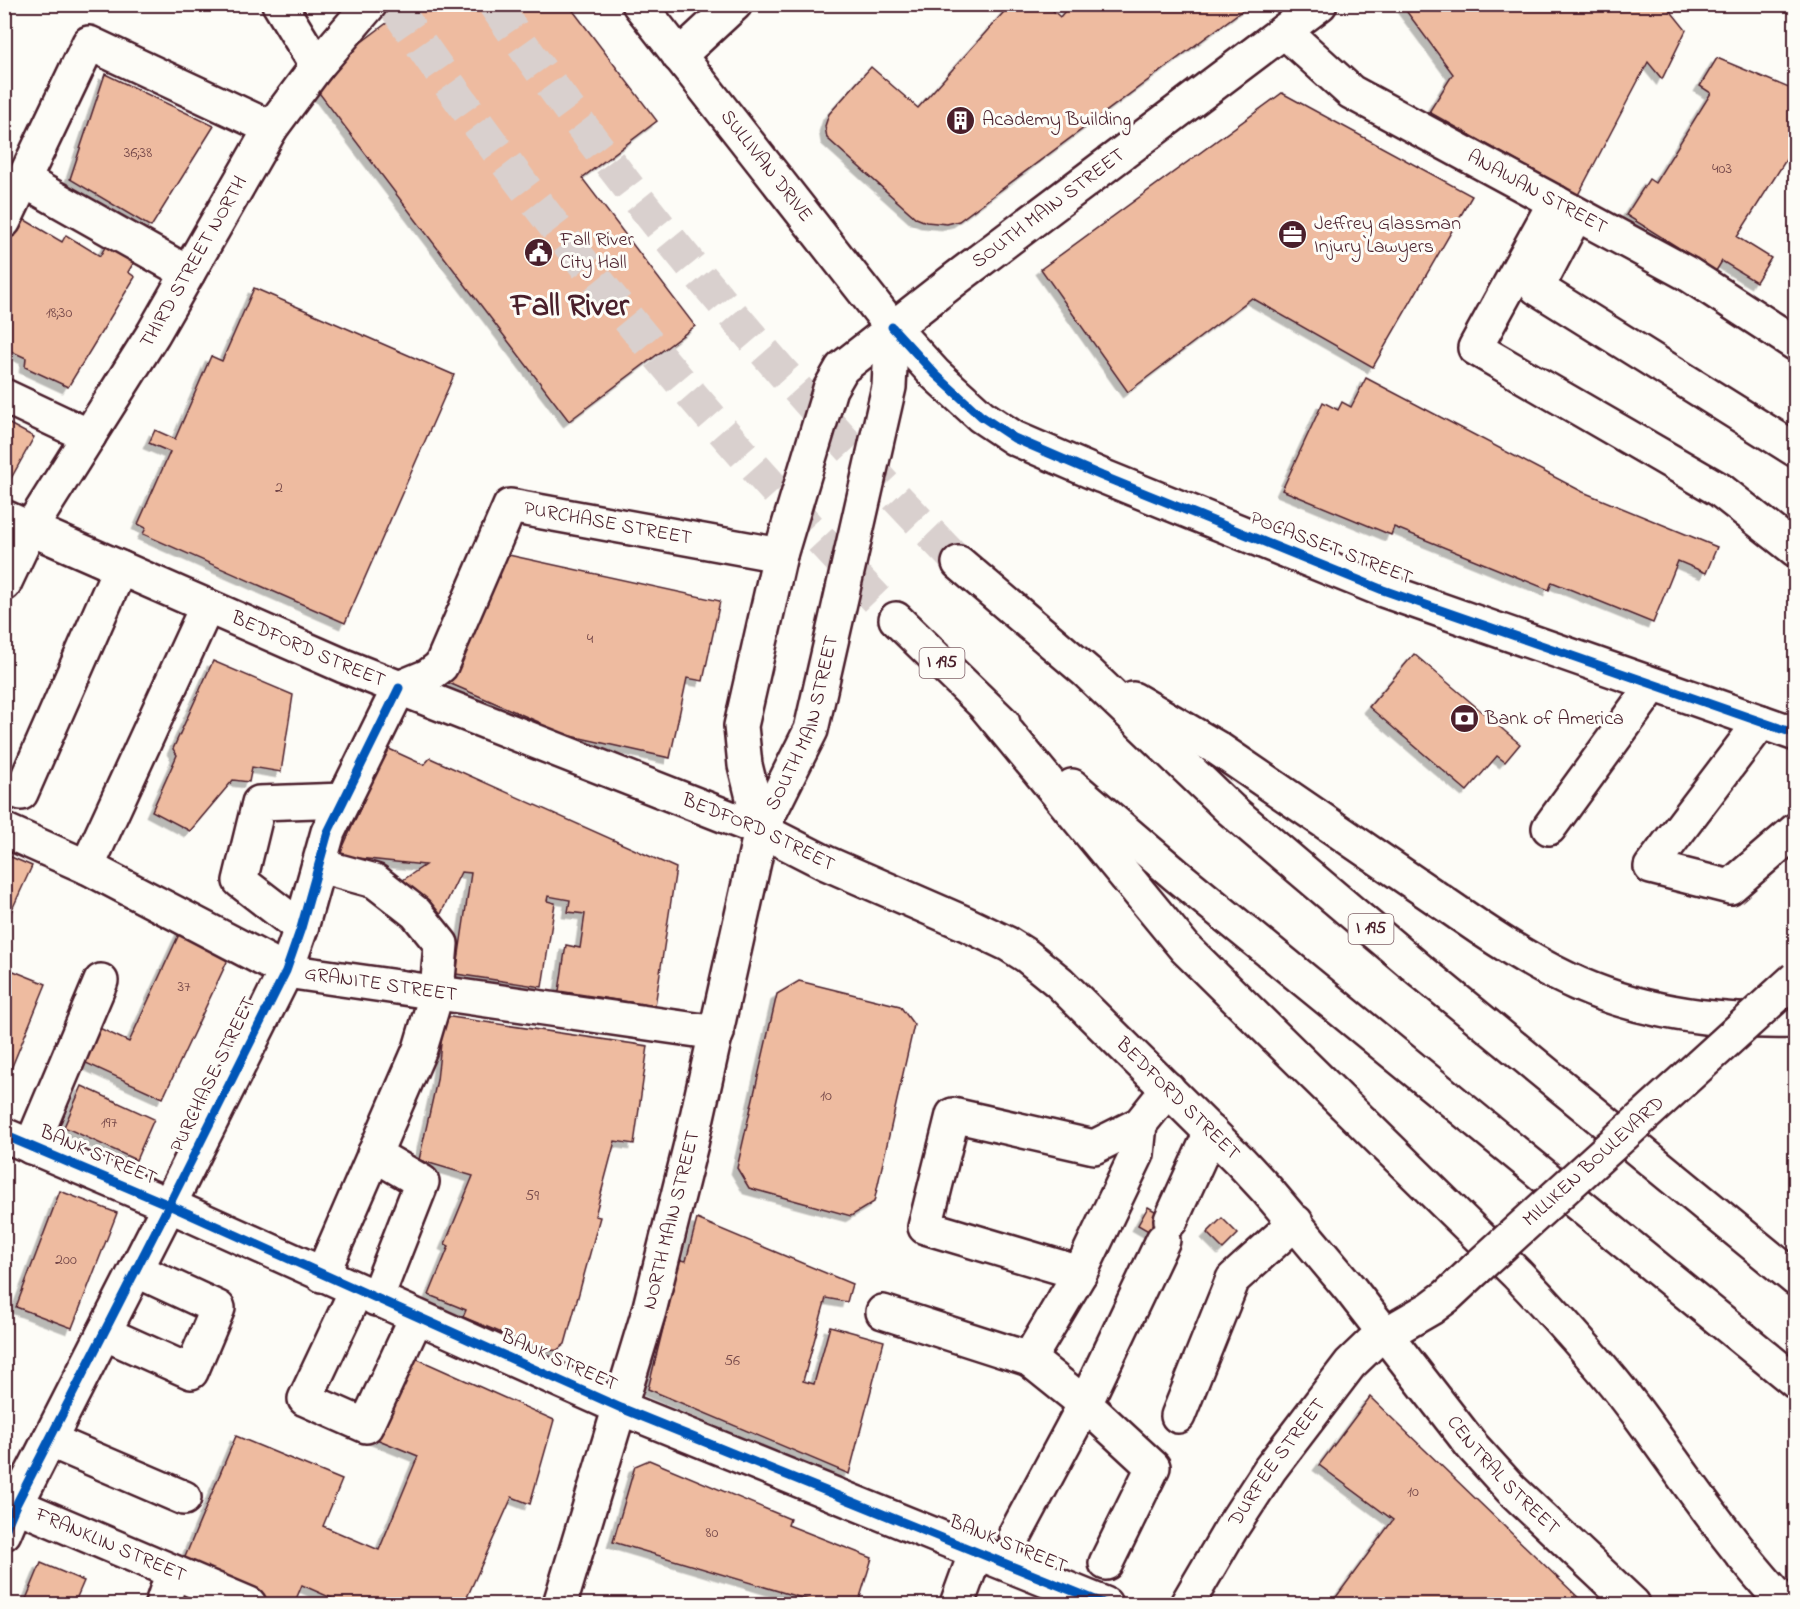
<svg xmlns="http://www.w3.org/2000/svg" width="1800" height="1609" font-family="'Indie Flower',sans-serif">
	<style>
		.building { fill: #eebba0; stroke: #4a1f2b; stroke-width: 1.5; filter: url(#shadow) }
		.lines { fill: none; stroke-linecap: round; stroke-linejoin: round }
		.highway-tunnel { stroke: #d9d0ce; stroke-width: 33; stroke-dasharray: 33 16; stroke-linecap: butt }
		.minor-casing { stroke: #4a1f2b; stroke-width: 38 }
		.major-casing { stroke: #4a1f2b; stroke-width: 38 }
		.highway-casing { stroke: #4a1f2b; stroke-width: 38 }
		.minor { stroke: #fdfcf7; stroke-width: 33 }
		.major { stroke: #fdfcf7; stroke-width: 33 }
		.highway { stroke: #fdfcf7; stroke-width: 33 }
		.major-bridge-casing { stroke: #4a1f2b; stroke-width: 38; stroke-linecap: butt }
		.major-bridge { stroke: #fdfcf7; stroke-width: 33 }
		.cycleway-casing { stroke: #fdfcf7; stroke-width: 13 }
		.cycleway { stroke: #0057b8; stroke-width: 9 }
		.labels { text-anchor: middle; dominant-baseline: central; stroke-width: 6; stroke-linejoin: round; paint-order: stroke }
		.number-label { font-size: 16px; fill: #734648 }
		.shield { fill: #fdfcf7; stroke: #806168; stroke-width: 1.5 }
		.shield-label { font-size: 18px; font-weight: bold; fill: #4a1f2b }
		.poi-label { font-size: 20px; fill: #4a1f2b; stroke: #fdfcf7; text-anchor: start }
		.street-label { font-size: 20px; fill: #4a1f2b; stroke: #fdfcf7 }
		.town-label { font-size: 32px; font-weight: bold; fill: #4a1f2b; stroke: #fdfcf7 }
	</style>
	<defs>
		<filter id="shadow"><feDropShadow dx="-5.5" dy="5.5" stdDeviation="0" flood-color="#0004"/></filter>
	</defs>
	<rect width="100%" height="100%" fill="#fdfcf7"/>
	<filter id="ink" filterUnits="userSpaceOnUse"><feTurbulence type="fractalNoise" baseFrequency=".0167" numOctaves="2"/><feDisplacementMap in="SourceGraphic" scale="12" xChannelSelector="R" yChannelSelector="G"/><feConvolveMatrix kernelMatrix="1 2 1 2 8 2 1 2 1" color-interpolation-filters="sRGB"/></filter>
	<g filter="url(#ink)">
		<g class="building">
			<polygon points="412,4 568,4 657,121 582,178 695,326 569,421 310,81"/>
			<polygon points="1011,4 1050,4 1048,6 1060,17 1071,4 1248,6 959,221 947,224 926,222 916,218 827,138 825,126 829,114 871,67 918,108"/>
			<polygon points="1401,4 1665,4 1686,30 1662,79 1648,62 1578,195 1429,112 1453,74"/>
			<polygon points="1717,58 1796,91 1796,159 1789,155 1737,237 1771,258 1756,282 1722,261 1716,271 1626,215 1649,179 1655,183 1711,93 1700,86"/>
			<polygon points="105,74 214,126 151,227 70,179"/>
			<polygon points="1282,93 1472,196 1373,367 1252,298 1128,392 1041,269"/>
			<polygon points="20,217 62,242 66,235 100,256 112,235 140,252 128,272 135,277 68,387 25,367 26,358 4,348 4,253"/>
			<polygon points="254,288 454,375 345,623 143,534 146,528 138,524 170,452 149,443 155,430 175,439 211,356 222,361"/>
			<polygon points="1366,378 1583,492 1717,547 1706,573 1678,561 1653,623 1552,582 1549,590 1394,527 1391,535 1282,490 1323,402 1338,410 1342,402 1351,407"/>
			<polygon points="4,421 34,437 9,482 4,479"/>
			<polygon points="504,554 720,601 703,681 687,678 670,758 540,729 541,723 449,683"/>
			<polygon points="1414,654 1520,744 1505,762 1497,756 1467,791 1369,707"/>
			<polygon points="213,661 293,695 281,772 252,767 249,782 233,780 190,831 152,811 177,755 173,749"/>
			<polygon points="387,748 424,765 430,758 676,868 655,1006 559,991 566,945 580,948 585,914 568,912 570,900 548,896 547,901 555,903 542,987 456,974 471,873 461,872 438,920 400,882 425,865 339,856"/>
			<polygon points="4,854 32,866 4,927"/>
			<polygon points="182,928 232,951 163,1098 75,1058 91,1024 129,1042"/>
			<polygon points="6,968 46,984 4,1086 4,971"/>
			<polygon points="799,981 900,1006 914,1025 874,1202 851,1216 749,1188 737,1168 777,994"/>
			<polygon points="444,1016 648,1046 634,1144 615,1141 595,1216 600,1217 565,1344 557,1350 546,1351 463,1317 466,1310 429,1295 449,1246 445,1244 473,1176 419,1160 437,1080"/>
			<polygon points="82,1086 154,1119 136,1160 64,1127"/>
			<polygon points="60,1191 117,1213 72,1328 16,1307"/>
			<polygon points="1148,1207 1181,1226 1171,1244 1138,1225"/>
			<polygon points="1222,1218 1238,1234 1223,1249 1207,1233"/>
			<polygon points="697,1219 852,1284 847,1302 826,1298 803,1381 814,1384 830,1326 884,1341 849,1474 648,1389 680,1260 686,1261"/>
			<polygon points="411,1356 554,1420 530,1504 512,1497 464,1604 345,1604 302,1585 294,1604 273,1604 182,1564 236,1436 342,1480 323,1526 379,1550 418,1456 374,1438"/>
			<polygon points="1370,1397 1585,1604 1331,1604 1393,1520 1319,1465"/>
			<polygon points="649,1460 790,1519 788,1525 872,1558 858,1604 822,1604 613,1542 635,1466"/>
			<polygon points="41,1563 84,1581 74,1604 24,1604"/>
		</g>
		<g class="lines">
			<g class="highway-tunnel">
				<path d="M393,4c150,220 318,425 503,615"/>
				<path d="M494,4c138,201 296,385 465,559"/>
			</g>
			<defs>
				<g id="minor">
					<polyline points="279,4 317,66"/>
					<path id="s1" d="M1284,31l67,61 337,182 108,70"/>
					<polyline points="679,56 735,4"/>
					<polyline points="23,180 188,273"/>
					<polyline points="1555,202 1475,348 1720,490 1796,550"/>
					<polyline points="1576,214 1537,288 1796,450"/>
					<polyline points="4,221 89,43 271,128"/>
					<polyline points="892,327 935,374 981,416 1014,438 1102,476 1383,590 1796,734"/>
					<polyline points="4,396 89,436"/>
					<path id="s2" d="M4,584l26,-55 123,-195 118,-206 46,-62 53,-62"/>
					<polyline points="1761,722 1651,867 1730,887 1796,830"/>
					<polyline points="21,793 120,568"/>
					<polyline points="1549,828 1653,685"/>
					<path id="s3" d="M4,830l83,37 199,104 431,62"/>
					<polyline points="320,866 375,881 416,913 441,944 437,992 420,1049 322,1275"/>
					<polyline points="87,867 207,606"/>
					<polyline points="301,928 240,881 259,803 344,800"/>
					<polyline points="1140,1124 1137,1154 1080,1273 925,1227 953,1115 1094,1147 1140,1124 1168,1089"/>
					<polyline points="4,1135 169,1205 621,1408 1105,1604"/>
					<polyline points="31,1147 101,981"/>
					<polyline points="374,1154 422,1182 376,1299"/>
					<polyline points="1171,1220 1211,1132"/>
					<polyline points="1080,1273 1029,1359 1085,1404 1153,1467 1106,1563"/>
					<polyline points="356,1291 305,1399 366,1426 416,1318"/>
					<polyline points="883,1312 1029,1359"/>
					<polyline points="104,1333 191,1372 218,1308 136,1270"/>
					<polyline points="1178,1416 1233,1279 1296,1222"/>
					<polyline points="49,1440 184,1498"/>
					<path id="s4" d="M4,1500l245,104"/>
					<path id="s5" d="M4,1533l11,-26 154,-302 117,-234 15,-43 27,-96 71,-144 29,-12 13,-10 69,-160 270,49"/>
					<polyline points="1016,1533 1085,1404 1163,1240"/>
					<polyline points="162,1604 173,1572"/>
					<polyline points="957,1604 976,1552"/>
				</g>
				<g id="major">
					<path id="s6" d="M639,4l253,323"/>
					<path id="s7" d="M4,517l340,149 417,164 65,33 138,60 44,21 19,12 32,26 182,180 26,28 84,100 121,156 39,43 122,115"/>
					<path id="s8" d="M761,830l-16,-65 -4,-39 39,-171 50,-166 12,-21 116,-91 362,-273"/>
					<path id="s9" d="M560,1604l89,-293 42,-167 70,-314 50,-100 78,-343 3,-60"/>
					<path id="s10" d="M1187,1604l44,-75 39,-60 80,-105 24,-23 57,-33 16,-12 30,-28"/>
				</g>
				<g id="highway">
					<polyline points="959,563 1087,672 1230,809 1421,971 1796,1279"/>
					<polyline points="896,619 1003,723"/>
					<path d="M1133,699l84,49 263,180c24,16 49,32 75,45 73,38 159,50 241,48"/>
					<path d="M987,708l198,240 332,326c42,44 83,89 120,138 48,65 93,134 148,192"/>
					<polyline points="1072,786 1176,875 1796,1382"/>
				</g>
			</defs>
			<use href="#minor" class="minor-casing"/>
			<use href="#major" class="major-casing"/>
			<use href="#highway" class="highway-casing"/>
			<use href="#minor" class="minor"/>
			<use href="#major" class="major"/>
			<use href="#highway" class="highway"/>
			<defs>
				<g id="major-bridge">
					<path id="s11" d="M1477,1268l319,-290"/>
				</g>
			</defs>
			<use href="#major-bridge" class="major-bridge-casing"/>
			<use href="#major-bridge" class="major-bridge"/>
			<defs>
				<g id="cycleway">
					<polyline points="892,327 935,374 981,416 1014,438 1102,476 1383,590 1796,734"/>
					<polyline points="4,1135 169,1205 621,1408 1105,1604"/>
					<polyline points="4,1533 15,1507 169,1205 286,971 301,928 328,832 399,688"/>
				</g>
			</defs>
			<use href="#cycleway" class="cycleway-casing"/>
			<use href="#cycleway" class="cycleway"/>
		</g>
	</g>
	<defs>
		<symbol id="building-disc" viewBox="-11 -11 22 22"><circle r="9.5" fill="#4a1f2b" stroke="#fdfcf7"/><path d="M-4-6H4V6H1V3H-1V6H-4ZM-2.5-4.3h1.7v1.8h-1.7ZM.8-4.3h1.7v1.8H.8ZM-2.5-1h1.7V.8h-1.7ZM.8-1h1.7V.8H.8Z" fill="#fff"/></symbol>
		<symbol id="office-disc" viewBox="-11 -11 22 22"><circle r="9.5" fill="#4a1f2b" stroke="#fdfcf7"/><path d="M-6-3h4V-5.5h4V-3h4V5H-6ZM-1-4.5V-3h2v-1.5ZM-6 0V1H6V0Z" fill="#fff"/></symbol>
		<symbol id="civic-disc" viewBox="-11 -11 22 22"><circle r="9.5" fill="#4a1f2b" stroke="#fdfcf7"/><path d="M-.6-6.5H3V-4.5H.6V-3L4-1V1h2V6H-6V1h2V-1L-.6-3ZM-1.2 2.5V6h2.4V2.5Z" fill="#fff"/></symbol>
		<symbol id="bank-disc" viewBox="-11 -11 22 22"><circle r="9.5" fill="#4a1f2b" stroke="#fdfcf7"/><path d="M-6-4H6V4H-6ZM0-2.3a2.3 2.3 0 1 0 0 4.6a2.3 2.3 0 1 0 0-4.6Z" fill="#fff"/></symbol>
	</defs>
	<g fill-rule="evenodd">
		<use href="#building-disc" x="944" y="104" width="33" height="33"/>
		<use href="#office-disc" x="1276" y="218" width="33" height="33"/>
		<use href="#civic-disc" x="522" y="236" width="33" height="33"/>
		<use href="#bank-disc" x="1448" y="702" width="33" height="33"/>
	</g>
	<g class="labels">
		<g class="number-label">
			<text x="138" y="153">36;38</text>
			<text x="1722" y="169">403</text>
			<text x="59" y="313">18;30</text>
			<text x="279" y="488">2</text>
			<text x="590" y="639">4</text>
			<text x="184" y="987">37</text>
			<text x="826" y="1096">10</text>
			<text x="109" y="1123">197</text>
			<text x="532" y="1196">59</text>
			<text x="66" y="1260">200</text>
			<text x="732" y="1361">56</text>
			<text x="1413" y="1492">10</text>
			<text x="712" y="1533">80</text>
		</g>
		<g class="shield">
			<rect x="919.5" y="648" width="45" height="30" rx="4.5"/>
			<rect x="1348.5" y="914" width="45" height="30" rx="4.5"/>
		</g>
		<g class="shield-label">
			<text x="942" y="663">I 195</text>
			<text x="1371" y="929">I 195</text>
		</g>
		<g class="poi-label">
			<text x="982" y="120">Academy Building</text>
			<text x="1314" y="224">Jeffrey Glassman<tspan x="1314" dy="23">Injury Lawyers</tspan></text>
			<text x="560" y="240">Fall River<tspan x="560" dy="23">City Hall</tspan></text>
			<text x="1485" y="719">Bank of America</text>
		</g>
		<g class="street-label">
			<text stroke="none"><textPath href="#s6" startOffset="206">SULLIVAN DRIVE</textPath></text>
			<text stroke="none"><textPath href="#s1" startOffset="302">ANAWAN STREET</textPath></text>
			<text stroke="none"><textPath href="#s8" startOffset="740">SOUTH MAIN STREET</textPath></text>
			<text stroke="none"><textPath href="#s2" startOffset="374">THIRD STREET NORTH</textPath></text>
			<text stroke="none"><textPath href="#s5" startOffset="1256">PURCHASE STREET</textPath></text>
			<text transform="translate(1331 549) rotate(21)">POCASSET STREET</text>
			<text stroke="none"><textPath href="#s7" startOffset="332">BEDFORD STREET</textPath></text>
			<text stroke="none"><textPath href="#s9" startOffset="916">SOUTH MAIN STREET</textPath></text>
			<text stroke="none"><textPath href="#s7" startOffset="818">BEDFORD STREET</textPath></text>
			<text stroke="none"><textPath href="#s3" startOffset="411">GRANITE STREET</textPath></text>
			<text transform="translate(214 1075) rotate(-64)">PURCHASE STREET</text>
			<text stroke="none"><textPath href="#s7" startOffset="1322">BEDFORD STREET</textPath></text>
			<text transform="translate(98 1156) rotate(23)">BANK STREET</text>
			<text stroke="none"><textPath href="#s11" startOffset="158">MILLIKEN BOULEVARD</textPath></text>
			<text stroke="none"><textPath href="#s9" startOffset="400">NORTH MAIN STREET</textPath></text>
			<text transform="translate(559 1361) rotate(24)">BANK STREET</text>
			<text stroke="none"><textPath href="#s10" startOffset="168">DURFEE STREET</textPath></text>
			<text stroke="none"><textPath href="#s7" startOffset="1820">CENTRAL STREET</textPath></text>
			<text stroke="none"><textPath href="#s4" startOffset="116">FRANKLIN STREET</textPath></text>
			<text transform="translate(1008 1545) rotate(22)">BANK STREET</text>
		</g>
		<g class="town-label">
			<text x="570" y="307">Fall River</text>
		</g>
	</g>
	<rect width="1800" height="1609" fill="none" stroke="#fdfcf7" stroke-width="24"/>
	<rect x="12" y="12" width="1776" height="1585" fill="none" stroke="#4a1f2b" stroke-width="2" filter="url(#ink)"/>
</svg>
